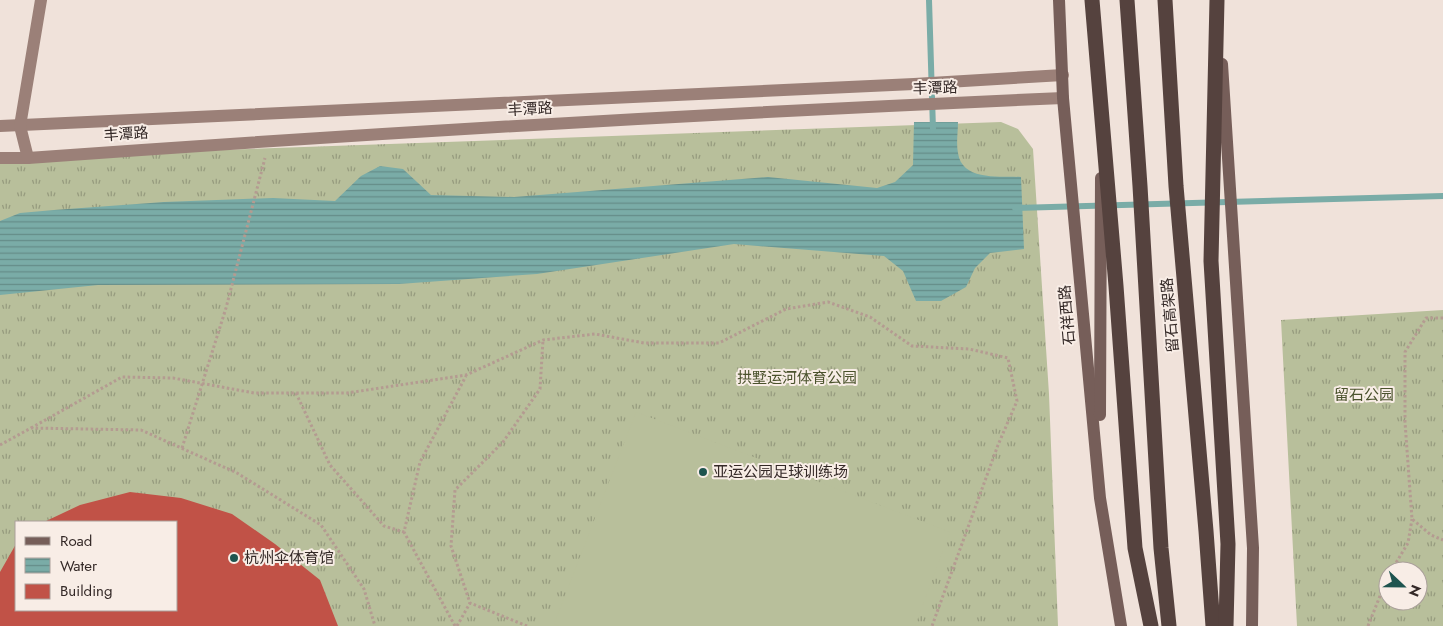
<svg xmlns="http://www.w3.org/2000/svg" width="1443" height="626" font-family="Jost,'Noto Sans SC',sans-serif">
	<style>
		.grass { fill: url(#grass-tufts); fill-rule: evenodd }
		.pitch { fill: #b8bf9b }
		.water { fill: url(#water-rules) }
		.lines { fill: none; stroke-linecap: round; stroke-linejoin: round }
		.stream { stroke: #7aaca7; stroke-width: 6 }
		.building { fill: #c15247 }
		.path { stroke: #b49b91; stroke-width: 3; stroke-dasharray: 2.5 2.5; stroke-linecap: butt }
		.secondary { stroke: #9b8078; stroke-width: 12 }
		.primary { stroke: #765e59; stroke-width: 12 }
		.highway { stroke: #55423e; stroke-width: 15 }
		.poi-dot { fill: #1e544f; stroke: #f8ede6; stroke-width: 2 }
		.labels { text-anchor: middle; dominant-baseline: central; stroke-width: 4; stroke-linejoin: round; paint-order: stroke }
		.street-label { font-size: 15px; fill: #342927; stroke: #f8ede6 }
		.park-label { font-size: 15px; fill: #4a522c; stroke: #f8ede6 }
		.poi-label { font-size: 15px; fill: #342927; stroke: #f8ede6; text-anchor: start }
	</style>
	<defs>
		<pattern id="grass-tufts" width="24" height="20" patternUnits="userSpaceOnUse" patternTransform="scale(1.25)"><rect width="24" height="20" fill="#b8bf9b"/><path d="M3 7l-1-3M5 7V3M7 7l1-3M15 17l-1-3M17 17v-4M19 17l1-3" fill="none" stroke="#969b7e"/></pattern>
		<pattern id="water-rules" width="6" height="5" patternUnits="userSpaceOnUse" patternTransform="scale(1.25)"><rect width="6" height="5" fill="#7aaca7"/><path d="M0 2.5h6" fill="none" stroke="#658c88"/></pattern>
	</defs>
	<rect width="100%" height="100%" fill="#f0e2da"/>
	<g class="grass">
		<path d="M1001,122l17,7 15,20 16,245 9,232h-1058v-468zM16,522h160v88h-160z"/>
		<path d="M1443,310v316h-146l-16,-306zM1388,571h30v30h-30z"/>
	</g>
	<polygon class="pitch" points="636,412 950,532 915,626 559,626 554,624"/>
	<path class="water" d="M914,122h44c0,10 -2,21 0,31 4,28 41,23 63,24l3,72 -34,4 -15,15 -9,19 -25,14h-25l-13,-30 -19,-15 -150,-12 -197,30 -138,10 -301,1 -98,10v-74l20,-8 34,-3 110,-8 109,-4 62,3 26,-25 19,-10 23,3 28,26 83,2 254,-20 109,11 18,-6 18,-17z"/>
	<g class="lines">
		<g class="stream">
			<polyline points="929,0 933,129"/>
			<polyline points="1015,208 1443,196"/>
		</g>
	</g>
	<polygon class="building" points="130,492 181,498 232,514 275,544 320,580 338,626 0,626 0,572 16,544 16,610 176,610 176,522 44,522 80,505"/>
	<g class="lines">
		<g class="path">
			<polyline points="1443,318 1426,318 1405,352 1405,422 1412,519 1431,535 1443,540"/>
			<polyline points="296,393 330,465 384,526 404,532"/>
			<polyline points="31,428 122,377 173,378 254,393 347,393 466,375 543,340 595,334 644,343 719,343 786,309 828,302 870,317 912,346 969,349 1008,358 1017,401 998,445 932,626"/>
			<polyline points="0,445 31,428 141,430 237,473 321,525 364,589 375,626"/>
			<polyline points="182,448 226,308 265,158"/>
			<polyline points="1391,571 1408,543 1412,519"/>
			<polyline points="455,626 404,532 420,462 466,376"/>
			<polyline points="457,626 470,603"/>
			<polyline points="527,626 470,603 451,546 455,490 503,442 540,389 543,340"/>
			<polyline points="1368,626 1388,576"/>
		</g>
		<g class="secondary">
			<polyline points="0,126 914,84 1063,75"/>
			<path d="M0,158h28c344,-25 690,-45 1035,-60"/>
			<polyline points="28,158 20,126 41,0"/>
		</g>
		<g class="primary">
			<polyline points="1059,0 1063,98 1100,498 1121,626"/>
			<polyline points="1222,64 1253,548 1252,626"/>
			<polyline points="1100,415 1101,178"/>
		</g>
		<g class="highway">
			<polyline points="1092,0 1116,286 1135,548 1151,626"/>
			<polyline points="1127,0 1140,186 1161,548 1169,626"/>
			<polyline points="1165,0 1176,186 1206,531 1213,626"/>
			<polyline points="1217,0 1211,261 1228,544 1226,626"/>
		</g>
	</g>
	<g class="poi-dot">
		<circle cx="703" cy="472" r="5"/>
		<circle cx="234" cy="558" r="5"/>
	</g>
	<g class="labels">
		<g class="street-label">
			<text transform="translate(935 88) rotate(-2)">丰潭路</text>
			<text transform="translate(530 109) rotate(-3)">丰潭路</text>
			<text transform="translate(126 134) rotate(-4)">丰潭路</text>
			<text transform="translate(1067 315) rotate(-95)">石祥西路</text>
			<text transform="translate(1170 315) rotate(-95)">留石高架路</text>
		</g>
		<g class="park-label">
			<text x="797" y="378">拱墅运河体育公园</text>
			<text x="1364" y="395">留石公园</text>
		</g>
		<g class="poi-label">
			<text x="713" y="472">亚运公园足球训练场</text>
			<text x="244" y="558">杭州伞体育馆</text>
		</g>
	</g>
	<rect x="15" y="521" width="162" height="90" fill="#f8ede6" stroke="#aa9f9a"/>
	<rect x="25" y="537" width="25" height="8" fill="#765e59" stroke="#aa9f9a"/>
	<text x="60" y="546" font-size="15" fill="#342927">Road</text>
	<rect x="25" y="558" width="25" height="15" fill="url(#water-rules)" stroke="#aa9f9a"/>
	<text x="60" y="571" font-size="15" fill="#342927">Water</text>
	<rect x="25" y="584" width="25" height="15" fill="#c15247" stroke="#aa9f9a"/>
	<text x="60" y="596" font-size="15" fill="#342927">Building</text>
	<g transform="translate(1403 586) rotate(112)"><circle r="24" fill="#f8ede6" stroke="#aa9f9a"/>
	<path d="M0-4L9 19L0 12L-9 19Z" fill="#1e544f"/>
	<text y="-8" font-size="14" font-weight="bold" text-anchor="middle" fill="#342927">N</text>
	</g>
</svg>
